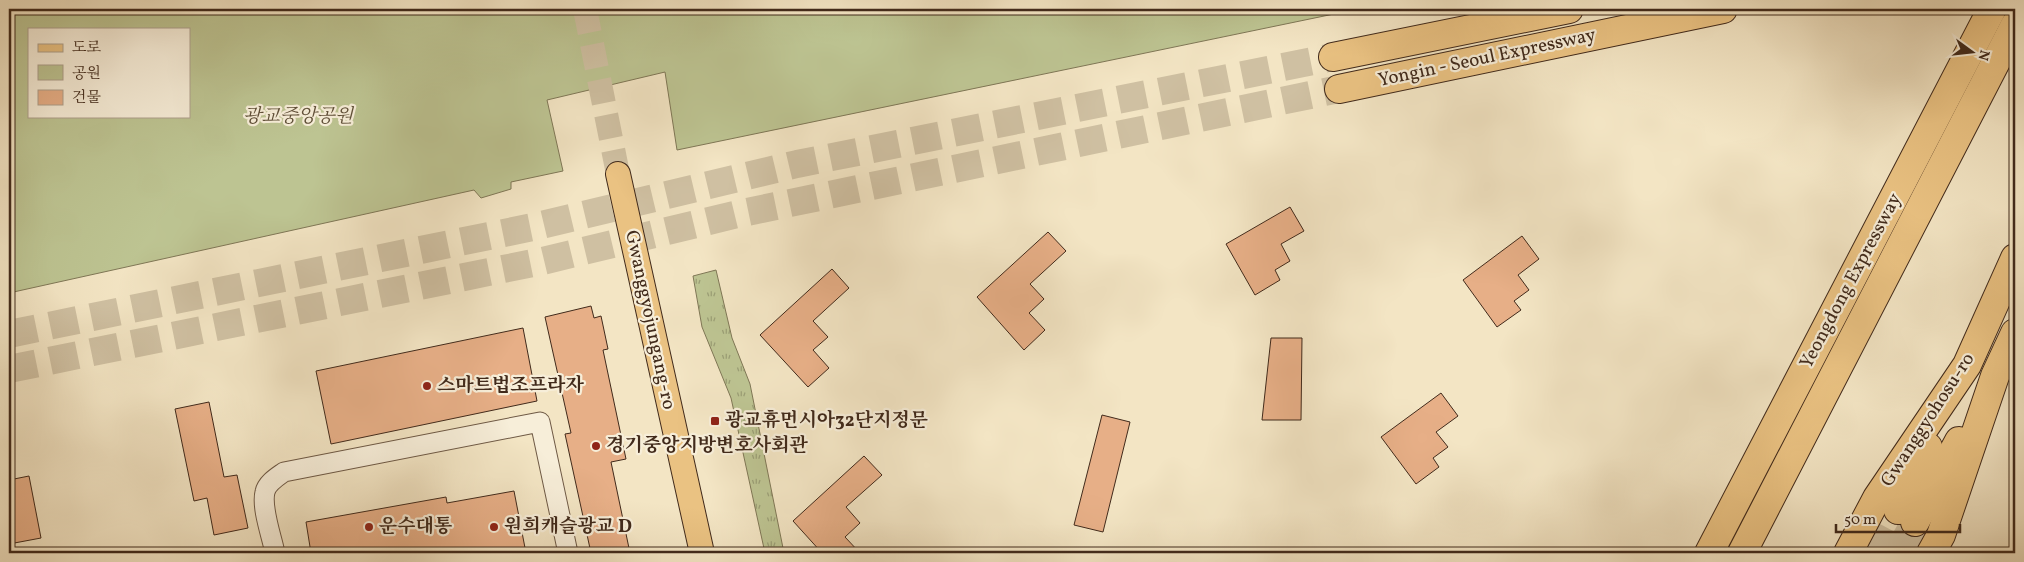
<svg xmlns="http://www.w3.org/2000/svg" width="2024" height="562" font-family="Vollkorn,'Noto Serif KR',serif">
	<style>
		.grass { fill: url(#grass-tufts); stroke: #7f7756 }
		.park { fill: #bdc492; stroke: #7f7756; fill-rule: evenodd }
		.building { fill: #e7af87; stroke: #412a1b }
		.lines { fill: none; stroke-linecap: round; stroke-linejoin: round }
		.major-tunnel { stroke: #cfc0a2; stroke-width: 24; stroke-dasharray: 24 12; stroke-linecap: butt }
		.highway-tunnel { stroke: #cfc0a2; stroke-width: 28; stroke-dasharray: 28 14; stroke-linecap: butt }
		.minor-casing { stroke: #6e5945; stroke-width: 21 }
		.major-casing { stroke: #412a1b; stroke-width: 26 }
		.highway-casing { stroke: #412a1b; stroke-width: 30 }
		.minor { stroke: #f7eed9; stroke-width: 19 }
		.major { stroke: #eac282; stroke-width: 24 }
		.highway { stroke: #eac282; stroke-width: 28 }
		.poi-dot { fill: #8f2418; stroke: #f7eed9; stroke-width: 2 }
		.labels { text-anchor: middle; dominant-baseline: central; stroke-width: 4.5; stroke-linejoin: round; paint-order: stroke }
		.street-label { font-size: 19px; fill: #412a1b; stroke: #f7eed9 }
		.park-label { font-size: 19px; font-style: italic; fill: #605039; stroke: #f7eed9 }
		.poi-label { font-size: 19px; font-weight: bold; fill: #412a1b; stroke: #f7eed9; text-anchor: start }
	</style>
	<defs>
		<pattern id="grass-tufts" width="24" height="20" patternUnits="userSpaceOnUse" patternTransform="scale(1.25)"><rect width="24" height="20" fill="#bdc492"/><path d="M3 7l-1-3M5 7V3M7 7l1-3M15 17l-1-3M17 17v-4M19 17l1-3" fill="none" stroke="#9b9f76"/></pattern>
	</defs>
	<rect width="100%" height="100%" fill="#f3e5c4"/>
	<filter id="stains"><feTurbulence type="fractalNoise" baseFrequency=".004" numOctaves="4"/><feColorMatrix values="0 0 0 0 .2 0 0 0 0 .09 0 0 0 0 .02 0 0 0 .5 -.17"/></filter>
	<radialGradient id="worn" r=".72"><stop offset=".6" stop-color="#630" stop-opacity="0"/><stop offset="1" stop-color="#630" stop-opacity=".3"/></radialGradient>
	<polygon class="grass" points="716,270 732,338 750,384 784,553 765,553 731,398 702,327 693,276"/>
	<path class="park" d="M9,9h1349l-681,141 -12,-78 -118,28 16,71 -52,11v7l-30,9 -7,-8 -465,103zM29,29h160v87h-160z"/>
	<g class="building">
		<polygon points="1290,207 1304,231 1281,244 1290,261 1275,270 1280,280 1255,295 1226,244"/>
		<polygon points="1048,232 1066,251 1030,284 1044,299 1029,313 1045,330 1024,350 977,297"/>
		<polygon points="1522,236 1539,259 1518,275 1529,290 1514,301 1521,310 1497,327 1463,280"/>
		<polygon points="832,269 849,288 813,321 828,337 813,350 829,368 808,387 760,335"/>
		<polygon points="591,306 594,318 601,316 608,349 603,350 626,459 611,462 630,553 591,553 565,434 571,433 545,317"/>
		<polygon points="523,328 537,401 331,444 316,371"/>
		<polygon points="1271,338 1302,338 1301,420 1262,420"/>
		<polygon points="1441,393 1458,416 1436,432 1448,447 1433,458 1439,467 1416,484 1381,437"/>
		<polygon points="209,402 224,477 237,475 248,528 214,535 207,498 194,501 175,409"/>
		<polygon points="1102,415 1130,422 1103,532 1074,525"/>
		<polygon points="864,456 882,475 846,507 860,523 845,537 860,553 822,553 793,521"/>
		<polygon points="29,476 41,538 9,544 9,480"/>
		<polygon points="514,491 526,553 311,553 306,522 446,497 447,503"/>
	</g>
	<g class="lines">
		<polyline class="major-tunnel" points="585,9 618,174"/>
		<g class="highway-tunnel">
			<polyline points="9,334 533,227 797,164 1333,57"/>
			<polyline points="9,369 538,262 742,213 1339,89"/>
			<polyline points="1875,553 1898,510"/>
			<polyline points="1898,553 1915,522"/>
		</g>
		<defs>
			<path id="minor" d="M275,553c-3,-16 -14,-45 -10,-61 2,-9 12,-15 19,-20l256,-50 28,131"/>
			<polyline id="major" points="618,174 702,553"/>
			<g id="highway">
				<polyline points="1333,57 1569,9"/>
				<polyline points="1339,89 1723,9"/>
				<polyline points="1898,510 1928,447"/>
				<polyline points="1915,522 1959,441"/>
				<polyline points="1709,553 1992,9"/>
				<polyline points="1742,553 2015,25"/>
				<polyline points="1848,553 1877,498 1967,365 2015,258"/>
				<polyline points="1931,553 1941,535 1995,376 2015,333"/>
			</g>
		</defs>
		<use href="#minor" class="minor-casing"/>
		<use href="#major" class="major-casing"/>
		<use href="#highway" class="highway-casing"/>
		<use href="#minor" class="minor"/>
		<use href="#major" class="major"/>
		<use href="#highway" class="highway"/>
	</g>
	<g class="poi-dot">
		<circle cx="427" cy="386" r="5"/>
		<rect x="710" y="416" width="10" height="10" rx="2.5"/>
		<circle cx="596" cy="446" r="5"/>
		<circle cx="369" cy="527" r="5"/>
		<circle cx="494" cy="527" r="5"/>
	</g>
	<g class="labels">
		<g class="street-label">
			<text transform="translate(1487 58) rotate(-12)">Yongin - Seoul Expressway</text>
			<text transform="translate(1851 281) rotate(-62)">Yeongdong Expressway</text>
			<text transform="translate(650 320) rotate(78)">Gwanggyojungang-ro</text>
			<text transform="translate(1928 420) rotate(-57)">Gwanggyohosu-ro</text>
		</g>
		<g class="park-label">
			<text x="298" y="117">광교중앙공원</text>
		</g>
		<g class="poi-label">
			<text x="437" y="386">스마트법조프라자</text>
			<text x="725" y="421">광교휴먼시아32단지정문</text>
			<text x="606" y="446">경기중앙지방변호사회관</text>
			<text x="379" y="527">운수대통</text>
			<text x="504" y="527">원희캐슬광교 D</text>
		</g>
	</g>
	<rect width="2024" height="562" fill="none" stroke="#f3e5c4" stroke-width="30"/>
	<rect x="10" y="10" width="2004" height="542" fill="none" stroke="#412a1b" stroke-width="2.5"/>
	<rect x="15" y="15" width="1994" height="532" fill="none" stroke="#412a1b"/>
	<rect x="28" y="28" width="162" height="90" fill="#f7eed9" stroke="#aea08d"/>
	<rect x="38" y="44" width="25" height="8" fill="#eac282" stroke="#aea08d"/>
	<text x="72" y="52" font-size="15" fill="#412a1b">도로</text>
	<rect x="38" y="65" width="25" height="15" fill="#bdc492" stroke="#aea08d"/>
	<text x="72" y="78" font-size="15" fill="#412a1b">공원</text>
	<rect x="38" y="90" width="25" height="15" fill="#e7af87" stroke="#aea08d"/>
	<text x="72" y="102" font-size="15" fill="#412a1b">건물</text>
	<g transform="translate(1972 52) rotate(105)" stroke="#f7eed9" stroke-width="4" paint-order="stroke">
	<path d="M0-4L9 19L0 12L-9 19Z" fill="#412a1b"/>
	<text y="-8" font-size="14" font-weight="bold" text-anchor="middle" fill="#412a1b">N</text>
	</g>
	<path d="M1836 524v8h124v-8" fill="none" stroke="#412a1b" stroke-width="2.5"/>
	<text x="1844" y="524" font-size="15" fill="#412a1b" stroke="#f7eed9" stroke-width="4" paint-order="stroke">50 m</text>
	<rect width="100%" height="100%" filter="url(#stains)"/>
	<rect width="100%" height="100%" fill="url(#worn)"/>
</svg>
